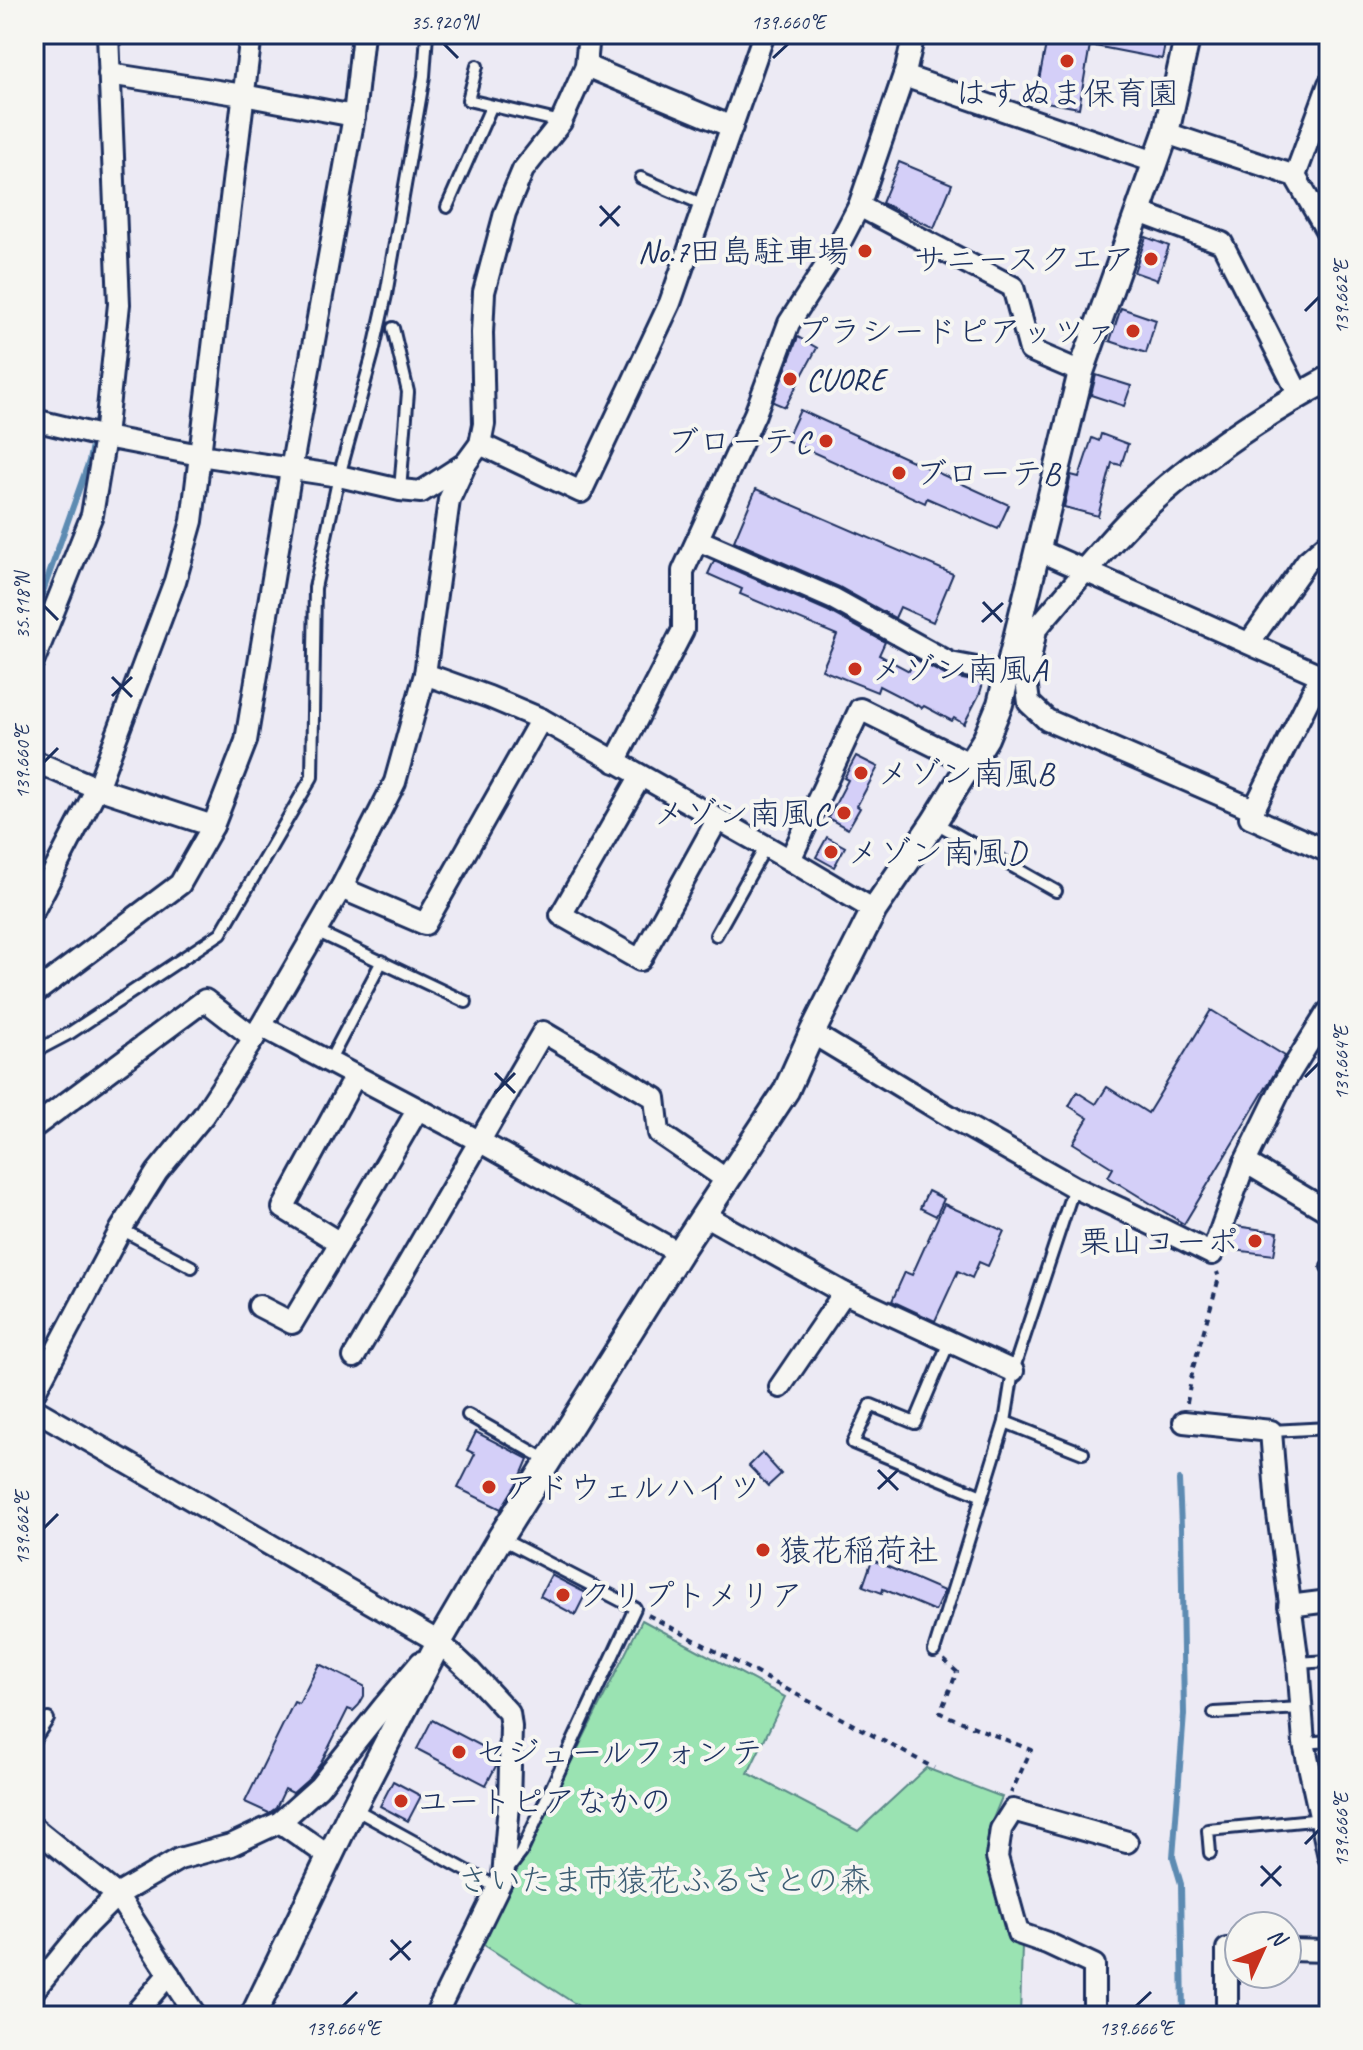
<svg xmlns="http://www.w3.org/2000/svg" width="1363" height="2050" font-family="Caveat,'Klee One',sans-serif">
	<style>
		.green { fill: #9ae3b2; stroke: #5a8988; stroke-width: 2 }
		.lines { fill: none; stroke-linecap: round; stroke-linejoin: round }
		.stream { stroke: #5d8bb2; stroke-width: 6 }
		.building { fill: #d4cff8; stroke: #1b2f5e; stroke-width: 2 }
		.service-casing { stroke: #1b2f5e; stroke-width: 16 }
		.minor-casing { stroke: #1b2f5e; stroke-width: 26 }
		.tertiary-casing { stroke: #1b2f5e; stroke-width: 30 }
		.path { stroke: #1b2f5e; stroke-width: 4; stroke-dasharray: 6 6; stroke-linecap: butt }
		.service { stroke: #f6f6f2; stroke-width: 10 }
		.minor { stroke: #f6f6f2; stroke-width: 20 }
		.tertiary { stroke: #f6f6f2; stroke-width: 24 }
		.ticks { fill: none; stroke: #1b2f5e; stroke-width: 3 }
		.poi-dot { fill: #c8321e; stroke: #f6f6f2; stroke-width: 3 }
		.labels { text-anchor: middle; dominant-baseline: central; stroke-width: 8; stroke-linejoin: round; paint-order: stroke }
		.poi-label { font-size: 32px; fill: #1b2f5e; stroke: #f6f6f2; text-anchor: start }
		.park-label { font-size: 32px; fill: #3b5c73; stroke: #f6f6f2 }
		.neatline { fill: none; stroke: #1b2f5e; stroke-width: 3 }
		.ticks-label { font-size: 20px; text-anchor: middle; fill: #1b2f5e }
	</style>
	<rect width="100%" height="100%" fill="#eceaf4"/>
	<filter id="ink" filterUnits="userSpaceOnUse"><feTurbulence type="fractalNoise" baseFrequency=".0125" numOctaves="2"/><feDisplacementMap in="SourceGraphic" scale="16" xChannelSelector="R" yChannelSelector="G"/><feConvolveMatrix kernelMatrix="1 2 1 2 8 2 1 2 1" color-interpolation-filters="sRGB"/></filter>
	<g filter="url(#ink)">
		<polygon class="green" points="642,1620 785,1697 748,1773 858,1831 926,1768 1002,1797 988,1831 989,1856 1014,1938 1022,1945 1020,2016 594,2016 481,1943"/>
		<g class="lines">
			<g class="stream">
				<polyline points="34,617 89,461 98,412"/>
				<polyline points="1179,1480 1181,1527 1184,1714 1173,1857 1181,1884 1183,2016"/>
			</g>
		</g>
		<g class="building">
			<polygon points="1048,34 1167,34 1162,59 1090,45 1079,108 1035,100"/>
			<polygon points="899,162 952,184 934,228 882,203"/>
			<polygon points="1146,237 1169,246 1157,280 1134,272"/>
			<polygon points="1121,308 1156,320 1146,353 1110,341"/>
			<polygon points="798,337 817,348 785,407 773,402"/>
			<polygon points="1096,375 1131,386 1124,406 1091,395"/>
			<polygon points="800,410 1009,505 998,529 927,498 925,503 786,440"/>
			<polygon points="1101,434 1128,444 1121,465 1112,463 1098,516 1064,507 1071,475 1079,477 1092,438 1099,441"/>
			<polygon points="756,489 953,574 933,622 900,607 895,618 839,587 734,541"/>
			<polygon points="714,561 828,611 885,642 879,655 909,671 915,659 947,676 983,683 980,693 964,724 954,718 952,721 924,706 922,708 879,686 877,692 822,670 837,635 740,594 742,589 708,574"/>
			<polygon points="856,756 878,767 857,806 860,808 848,829 828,818 848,780 844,778"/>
			<polygon points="827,837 845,847 834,867 816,857"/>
			<polygon points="1211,1010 1285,1056 1184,1224 1108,1177 1113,1168 1073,1143 1088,1118 1069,1106 1077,1092 1096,1104 1107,1087 1148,1113"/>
			<polygon points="928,1191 944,1199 936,1216 920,1208"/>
			<polygon points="944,1204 1004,1231 988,1266 979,1262 972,1278 958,1271 935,1321 892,1301 905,1272 912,1275"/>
			<polygon points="1236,1226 1278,1232 1274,1255 1233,1250"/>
			<polygon points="476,1432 528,1459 520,1478 501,1509 458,1488 475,1454 467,1450"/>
			<polygon points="762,1453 781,1474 768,1486 749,1466"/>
			<polygon points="872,1560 944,1591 935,1611 883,1589 882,1593 863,1586"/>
			<polygon points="551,1575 586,1593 575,1615 540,1596"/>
			<polygon points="319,1664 364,1686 364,1696 359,1705 353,1711 348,1709 321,1763 310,1778 293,1793 285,1789 276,1808 269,1813 245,1802 294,1702 299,1704"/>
			<polygon points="432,1720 497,1754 497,1764 486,1785 417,1749"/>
			<polygon points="393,1781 421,1796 408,1821 380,1806"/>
		</g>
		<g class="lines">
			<defs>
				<g id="service">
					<polyline points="477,66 468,100 561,122"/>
					<polyline points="641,178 704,205"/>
					<polyline points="447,207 491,107"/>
					<polyline points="393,328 408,392 400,490"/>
					<polyline points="934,822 1056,891"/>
					<polyline points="316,931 466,1002"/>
					<polyline points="716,935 766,846"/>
					<polyline points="34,1052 70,1033 221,933 312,777 315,588 339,476 373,353 386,295 424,76 427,34"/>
					<polyline points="329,1062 382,961"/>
					<polyline points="1074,1187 1013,1371 1005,1422 1083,1453"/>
					<polyline points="121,1229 192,1267"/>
					<polyline points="1327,1267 1329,1267"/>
					<polyline points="949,1342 915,1423 871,1405 853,1443 982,1496"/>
					<polyline points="468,1415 549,1461"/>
					<polyline points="1271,1431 1329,1428"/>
					<polyline points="502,1539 635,1608 521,1853 507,1871"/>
					<polyline points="934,1651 1005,1422"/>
					<polyline points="1298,1663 1329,1661"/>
					<polyline points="1214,1713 1301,1708"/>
					<polyline points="34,1740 48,1719"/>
					<polyline points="1304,1743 1329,1741"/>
					<polyline points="353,1808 498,1888"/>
					<polyline points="1210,1853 1208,1830 1323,1819"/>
				</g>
				<g id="minor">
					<polyline points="586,66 732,127"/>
					<polyline points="109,74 243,95 354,116"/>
					<polyline points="904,76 1155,162"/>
					<polyline points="1166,133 1295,176 1329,235"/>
					<polyline points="1295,176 1329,84"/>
					<polyline points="859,206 1013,287 1030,350 1081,372"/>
					<polyline points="1139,212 1222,243 1299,395"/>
					<polyline points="34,420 105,437 200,455 339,476 400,490 421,492 466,463 480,444 484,424 482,333 484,292 505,213 523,170 561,122 586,66 589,34"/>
					<polyline points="480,444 581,492 670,303 764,34"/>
					<polyline points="698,540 834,599 950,663 1008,674"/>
					<polyline points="1038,550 1329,679"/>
					<polyline points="1086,570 1036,629 1026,680 1029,703 1047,720 1253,809"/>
					<polyline points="1249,643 1307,561 1329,542"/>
					<polyline points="34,660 92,515 105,437 119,304 108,34"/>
					<polyline points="425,674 489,697 541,719 790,860 874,910"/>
					<polyline points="1321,675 1250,817 1329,852"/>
					<polyline points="34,761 97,788 213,826"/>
					<polyline points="615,762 683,630 683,571 755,414 789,323 835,252 859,206 906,69 914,34"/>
					<polyline points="640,777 561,915 640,960 717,820"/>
					<polyline points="790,860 860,709 969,763"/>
					<polyline points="341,888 425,924 541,719"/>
					<polyline points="34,910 97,788 175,581 192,521 251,34"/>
					<polyline points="34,991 36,992 180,884 213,826 246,741 291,470 354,116 363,34"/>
					<polyline points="261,1026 479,1141 679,1253"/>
					<polyline points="812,1033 956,1120 1074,1187 1119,1208 1212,1254 1245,1162 1329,1212"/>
					<polyline points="355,1076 283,1208 340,1243 418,1109"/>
					<polyline points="34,1127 205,1000 254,1038"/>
					<polyline points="1245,1162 1283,1084 1327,1013"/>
					<polyline points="704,1215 844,1293 1013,1371"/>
					<polyline points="259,1306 292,1323 340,1243"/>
					<polyline points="354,1357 543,1032 655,1098 659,1133 727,1180"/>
					<polyline points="780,1387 844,1293"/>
					<polyline points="34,1393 121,1229 157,1172 203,1116 254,1038 341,888 395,782 425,674 449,500 466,463"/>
					<polyline points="34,1409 439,1642 470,1671 509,1713 511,1727 509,1804 503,1877 435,2016"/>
					<polyline points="1184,1422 1271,1431 1277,1507 1298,1663 1304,1743 1329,1857"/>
					<polyline points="1289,1606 1329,1601"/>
					<polyline points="280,1822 330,1857"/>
					<polyline points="34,1828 117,1895 196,2016"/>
					<polyline points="1287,1950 1329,1951"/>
					<polyline points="34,1990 87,1925 117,1895 179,1859 231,1845 280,1822 319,1787 384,1706 421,1662"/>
					<polyline points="133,2016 169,1974"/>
					<polyline points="1094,2016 1094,1965 1047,1943 1018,1933 997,1857 1001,1829 1013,1810 1127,1842"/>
					<polyline points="1227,2016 1227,1949 1239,1949"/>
				</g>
				<g id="tertiary">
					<path d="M1086,570c16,-18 32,-38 50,-55 59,-55 122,-98 193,-136"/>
					<polyline points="253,2016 353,1808 439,1642 500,1538 679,1253 786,1091 812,1033 874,910 934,822 986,738 1000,704 1081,372 1166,133 1188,34"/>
				</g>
			</defs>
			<use href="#service" class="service-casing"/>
			<use href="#minor" class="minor-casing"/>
			<use href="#tertiary" class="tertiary-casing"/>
			<g class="path">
				<polyline points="1187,1403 1193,1368 1219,1278 1217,1272"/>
				<polyline points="648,1615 934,1768"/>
				<polyline points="944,1660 957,1672 940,1713 1031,1750 1011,1793"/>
			</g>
			<use href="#service" class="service"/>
			<use href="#minor" class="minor"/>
			<use href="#tertiary" class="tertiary"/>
		</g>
	</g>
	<path class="ticks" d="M444,44l14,14M773,58l15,-14M600,206l19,20M600,226l20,-20M1305,311l14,-14M983,602l19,20M44,606l14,14M982,622l21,-19M112,677l20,20M112,696l20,-19M44,762l14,-14M495,1073l20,20M1305,1077l14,-14M495,1093l20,-20M878,1470l20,20M878,1489l20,-19M44,1528l14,-14M1305,1844l14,-14M1261,1866l20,20M1261,1886l20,-20M391,1940l19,20M390,1960l21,-19M343,2006l14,-14M1136,2006l15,-14"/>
	<g class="poi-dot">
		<circle cx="1067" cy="61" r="8"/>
		<circle cx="865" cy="251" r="8"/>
		<circle cx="1151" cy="259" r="8"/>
		<circle cx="1133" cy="331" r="8"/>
		<circle cx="790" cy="379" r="8"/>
		<circle cx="826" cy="441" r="8"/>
		<circle cx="899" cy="473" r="8"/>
		<circle cx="855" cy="669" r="8"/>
		<circle cx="861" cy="773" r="8"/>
		<circle cx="844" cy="813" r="8"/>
		<circle cx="831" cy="852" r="8"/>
		<circle cx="1255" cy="1241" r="8"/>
		<circle cx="489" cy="1487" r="8"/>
		<circle cx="763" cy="1550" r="8"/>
		<circle cx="563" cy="1595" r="8"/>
		<circle cx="459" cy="1752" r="8"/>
		<circle cx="401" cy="1801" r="8"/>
	</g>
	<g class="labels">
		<g class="poi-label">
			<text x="1067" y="93" text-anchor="middle">はすぬま保育園</text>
			<text x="849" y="251" text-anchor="end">No.7田島駐車場</text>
			<text x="1135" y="259" text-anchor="end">サニースクエア</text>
			<text x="1117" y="331" text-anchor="end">プラシードピアッツァ</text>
			<text x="806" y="379">CUORE</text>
			<text x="810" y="441" text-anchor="end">ブローテC</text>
			<text x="915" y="473">ブローテB</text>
			<text x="871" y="669">メゾン南風A</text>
			<text x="877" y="773">メゾン南風B</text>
			<text x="828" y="813" text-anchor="end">メゾン南風C</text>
			<text x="847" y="852">メゾン南風D</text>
			<text x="1239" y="1241" text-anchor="end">栗山コーポ</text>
			<text x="505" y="1487">アドウェルハイツ</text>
			<text x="779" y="1550">猿花稲荷社</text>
			<text x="579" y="1595">クリプトメリア</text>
			<text x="475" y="1752">セジュールフォンテ</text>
			<text x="417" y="1801">ユートピアなかの</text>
		</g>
		<g class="park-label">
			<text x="664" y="1880">さいたま市猿花ふるさとの森</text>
		</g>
	</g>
	<rect width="1363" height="2050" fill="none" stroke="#f6f6f2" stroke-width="88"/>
	<g transform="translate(1263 1950) rotate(46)"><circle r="38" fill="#f6f6f2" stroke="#9ea6b7" stroke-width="2"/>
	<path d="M0-6L14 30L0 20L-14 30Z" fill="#c8321e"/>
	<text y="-12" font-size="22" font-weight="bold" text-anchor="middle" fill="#1b2f5e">N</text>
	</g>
	<rect x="44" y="44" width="1275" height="1962" class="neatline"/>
	<g class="ticks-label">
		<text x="444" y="29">35.920°N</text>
		<text x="788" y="29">139.660°E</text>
		<text transform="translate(1341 297) rotate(-90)" y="7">139.662°E</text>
		<text transform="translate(22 606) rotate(-90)" y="7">35.918°N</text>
		<text transform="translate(22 762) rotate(-90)" y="7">139.660°E</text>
		<text transform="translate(1341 1063) rotate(-90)" y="7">139.664°E</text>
		<text transform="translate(22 1528) rotate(-90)" y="7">139.662°E</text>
		<text transform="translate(1341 1830) rotate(-90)" y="7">139.666°E</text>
		<text x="343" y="2035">139.664°E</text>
		<text x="1136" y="2035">139.666°E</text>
	</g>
</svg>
